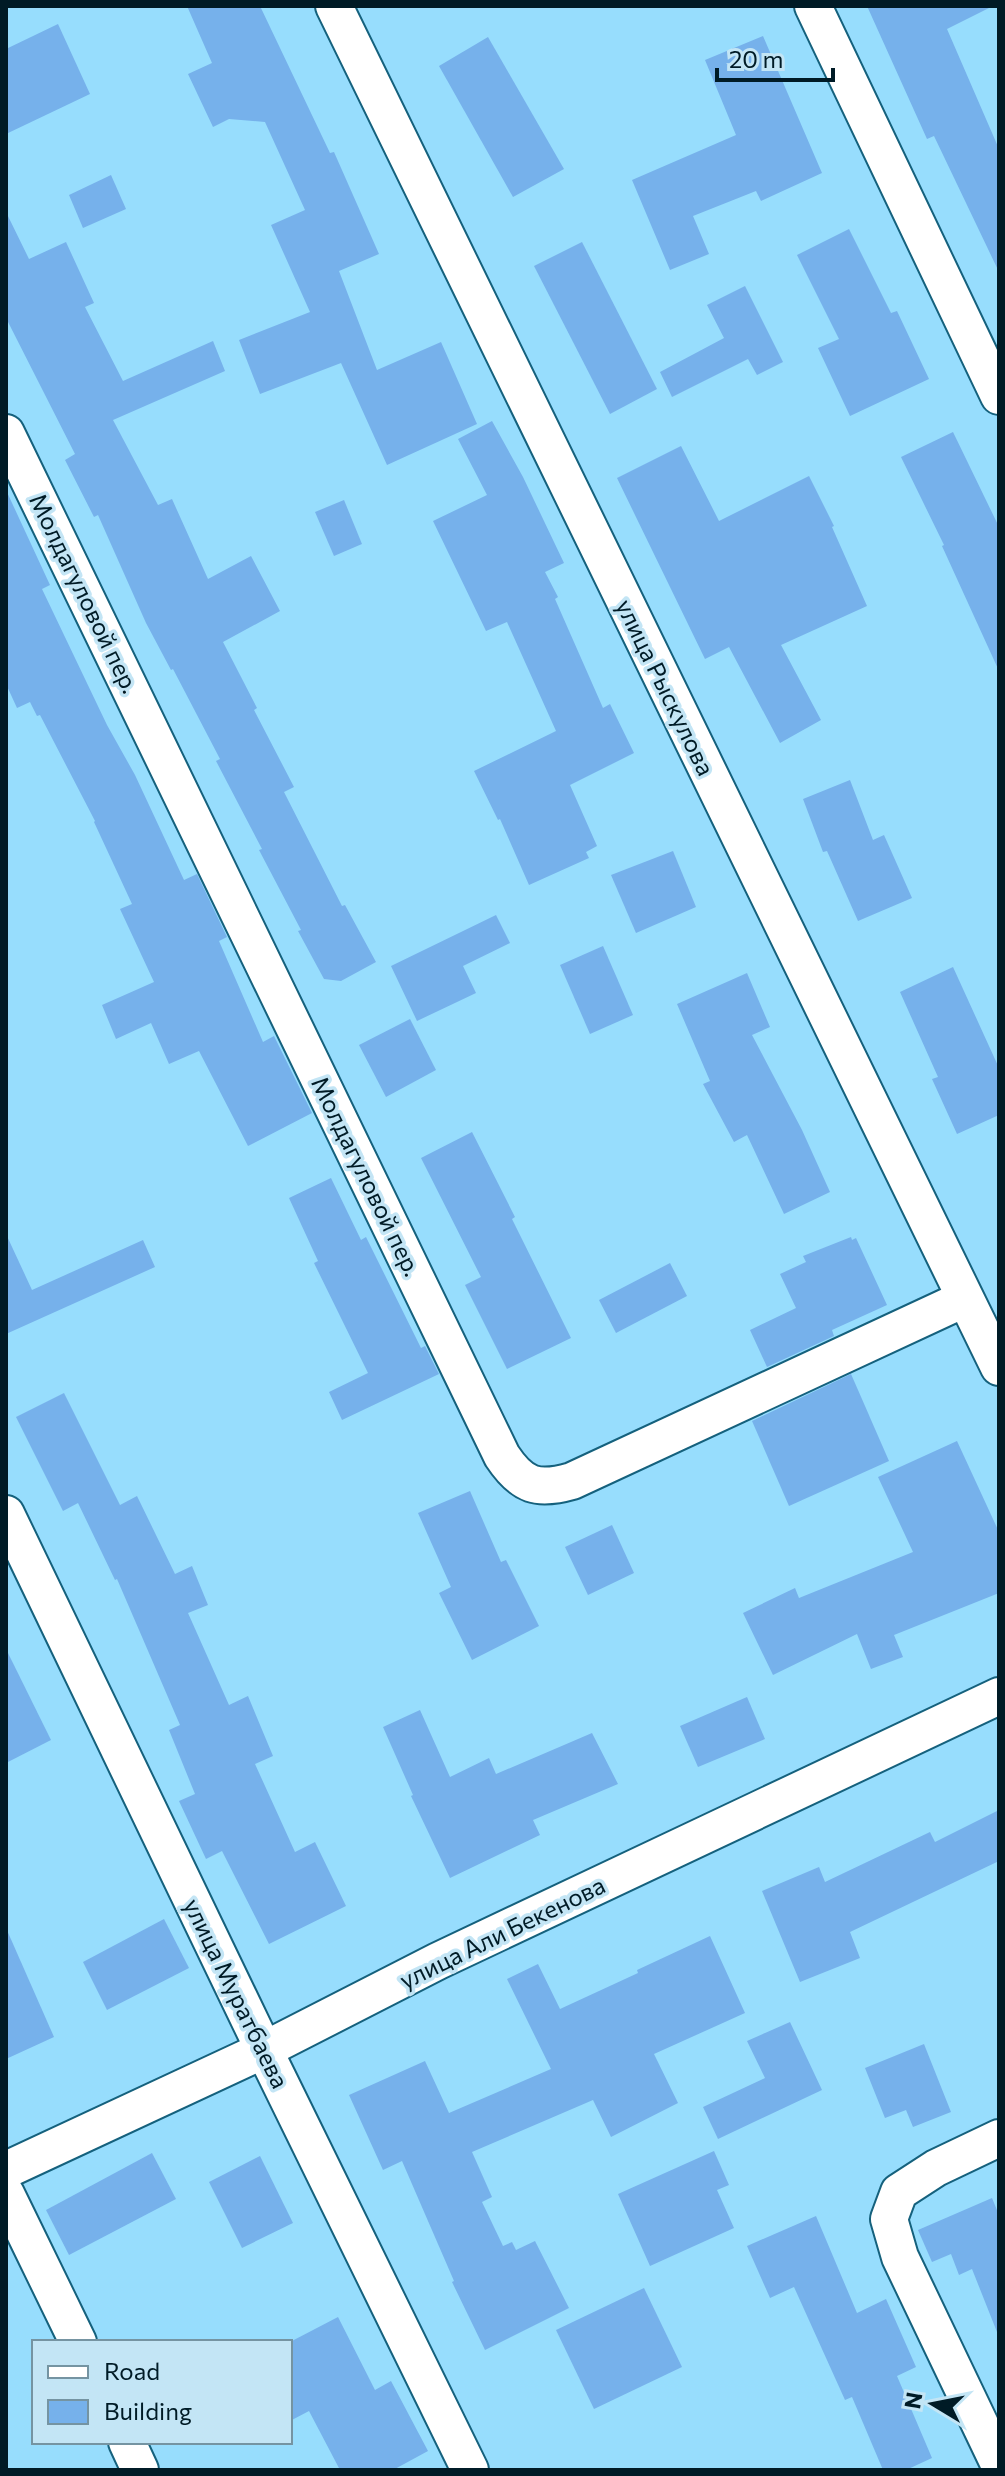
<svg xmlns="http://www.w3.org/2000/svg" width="1005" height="2476" font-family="Commissioner,sans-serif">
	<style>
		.building { fill: #76b1eb }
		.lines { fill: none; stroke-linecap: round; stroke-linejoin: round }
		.street-casing { stroke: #15617d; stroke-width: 40 }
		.street { stroke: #fff; stroke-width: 36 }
		.labels { text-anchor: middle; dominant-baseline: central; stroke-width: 7; stroke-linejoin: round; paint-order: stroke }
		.street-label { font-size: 24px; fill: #001b26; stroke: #c3e5f5 }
	</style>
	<rect width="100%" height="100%" fill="#97ddfd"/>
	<g class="building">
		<polygon points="187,6 260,6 330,153 334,152 379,254 339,271 377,370 441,342 477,424 387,465 341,363 260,394 239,340 310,312 271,225 305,210 265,122 229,119 213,127 188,74 212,63"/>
		<polygon points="867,6 993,6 947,29 999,149 999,272 934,136 927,139"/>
		<polygon points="58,24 90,94 6,134 6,49"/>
		<polygon points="763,36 822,173 761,201 756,191 693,216 709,254 670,270 632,180 736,135 705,60"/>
		<polygon points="488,37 564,169 513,197 439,66"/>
		<polygon points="111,175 126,209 83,228 69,195"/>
		<polygon points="6,212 29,259 66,242 94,303 85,307 123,381 213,341 225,371 113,420 158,505 172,499 208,579 251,556 280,611 223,642 257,708 254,710 294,787 284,792 342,906 345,905 376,962 341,981 324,979 298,931 301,930 259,850 262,849 216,761 220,759 173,669 171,670 146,623 98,515 94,517 65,460 75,454 6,318"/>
		<polygon points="849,229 891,313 897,311 929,379 850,416 818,348 839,339 797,255"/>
		<polygon points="582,242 657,389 610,414 534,266"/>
		<polygon points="745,286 783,362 757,375 748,359 672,397 660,372 724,338 707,305"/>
		<polygon points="492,421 523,477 564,563 545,572 558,597 555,599 603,708 610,704 634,753 570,785 597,846 586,852 589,858 529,885 500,819 498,820 474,771 556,731 507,622 486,631 433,521 487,495 458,439"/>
		<polygon points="953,432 999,527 999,671 942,546 944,545 901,457"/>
		<polygon points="681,446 719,521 809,476 834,526 832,527 867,606 781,645 821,720 780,743 729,647 705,659 617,478"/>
		<polygon points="6,490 50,585 42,589 107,725 135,775 184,880 197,874 227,937 219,941 263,1042 274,1036 312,1113 248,1146 199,1051 169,1064 151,1023 116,1039 102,1005 154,982 120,909 132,904 94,822 95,821 40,715 37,716 30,702 17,708 6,684"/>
		<polygon points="344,500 362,544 334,556 315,512"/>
		<polygon points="850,780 873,840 884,835 912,898 858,921 827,851 823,852 803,799"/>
		<polygon points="673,851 696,907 636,933 611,875"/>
		<polygon points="496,915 510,943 463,966 476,993 417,1021 391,966"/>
		<polygon points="603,946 633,1015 590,1034 560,965"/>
		<polygon points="953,967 999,1068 999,1115 957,1134 932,1079 938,1077 900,992"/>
		<polygon points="747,973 770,1027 752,1035 802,1130 830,1192 784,1214 747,1135 734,1142 703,1084 710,1081 677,1004"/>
		<polygon points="410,1019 436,1070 386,1097 359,1045"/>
		<polygon points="472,1132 515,1217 512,1219 571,1338 507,1369 465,1285 481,1277 421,1158"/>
		<polygon points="331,1178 361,1240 366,1237 421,1348 425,1346 439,1374 342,1420 329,1392 368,1373 314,1263 318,1261 289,1198"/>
		<polygon points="6,1234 32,1290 143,1240 155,1267 6,1334"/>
		<polygon points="851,1237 852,1240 856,1238 887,1305 832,1330 834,1336 767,1367 750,1330 796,1308 780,1274 806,1262 803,1256"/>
		<polygon points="670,1263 687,1296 616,1333 599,1300"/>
		<polygon points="851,1374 889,1461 789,1506 752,1421"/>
		<polygon points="64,1393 120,1505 137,1496 175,1574 192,1566 208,1605 188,1613 229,1705 248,1696 273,1756 255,1764 295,1852 315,1842 346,1906 269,1944 222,1851 206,1859 179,1801 195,1794 169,1730 180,1725 117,1579 115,1580 78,1503 63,1511 16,1417"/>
		<polygon points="957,1441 999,1532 999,1593 894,1635 903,1657 871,1669 857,1634 773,1675 743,1613 795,1588 799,1598 913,1552 878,1477"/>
		<polygon points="470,1491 501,1562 506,1560 539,1626 472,1660 439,1593 451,1587 418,1513"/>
		<polygon points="612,1525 634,1573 588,1595 565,1547"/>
		<polygon points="6,1649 51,1740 6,1763"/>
		<polygon points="747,1697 765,1739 698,1767 680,1726"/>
		<polygon points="420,1710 450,1777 489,1758 496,1774 592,1733 618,1784 533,1820 540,1835 450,1878 411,1796 413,1795 383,1727"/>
		<polygon points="999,1810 999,1861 850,1932 860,1958 800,1982 762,1891 819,1867 825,1882 930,1832 935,1842"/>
		<polygon points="164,1919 189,1968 107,2010 83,1962"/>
		<polygon points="6,1928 54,2037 6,2059"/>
		<polygon points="710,1936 745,2013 654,2054 678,2103 611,2137 593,2100 472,2152 492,2197 482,2202 503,2246 512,2242 516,2250 535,2241 569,2308 485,2350 452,2282 454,2281 402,2161 383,2170 349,2095 425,2061 449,2113 551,2069 507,1979 538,1964 560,2009 638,1973 637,1970"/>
		<polygon points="790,2022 822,2090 718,2139 703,2107 765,2078 747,2041"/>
		<polygon points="924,2044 951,2112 913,2127 906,2110 885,2118 865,2068"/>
		<polygon points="714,2151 729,2185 717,2190 734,2228 650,2266 618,2194"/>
		<polygon points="152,2153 176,2199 69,2255 46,2210"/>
		<polygon points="260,2156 293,2223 242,2248 209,2182"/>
		<polygon points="992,2198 999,2215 999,2332 997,2332 972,2269 959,2275 951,2254 932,2262 918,2230"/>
		<polygon points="816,2216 857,2313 886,2299 916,2367 897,2376 932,2458 906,2470 883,2470 852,2397 845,2400 794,2287 770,2298 747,2246"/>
		<polygon points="644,2288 682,2367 594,2409 556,2330"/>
		<polygon points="338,2317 375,2390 391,2381 428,2451 393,2470 340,2470 309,2411 290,2421 290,2342"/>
	</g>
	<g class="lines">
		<defs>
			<g id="street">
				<polyline points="334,6 999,1367"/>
				<polyline points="813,6 999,396"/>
				<path d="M6,433l496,1023c20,30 35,35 70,25l392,-182"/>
				<polyline points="6,1514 264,2050 470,2470"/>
				<polyline points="999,2138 936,2168 899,2192 889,2219 900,2257 999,2464"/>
				<polyline points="6,2170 264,2050 438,1961 999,1696"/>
				<polyline points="6,2194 78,2342"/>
				<polyline points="127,2442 140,2470"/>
			</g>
		</defs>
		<use href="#street" class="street-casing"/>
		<use href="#street" class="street"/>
	</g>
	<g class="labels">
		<g class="street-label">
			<text transform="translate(85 593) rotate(64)">Молдагуловой пер.</text>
			<text transform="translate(666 687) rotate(64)">улица Рыскулова</text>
			<text transform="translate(367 1176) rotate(64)">Молдагуловой пер.</text>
			<text transform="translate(502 1932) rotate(-26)">улица Али Бекенова</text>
			<text transform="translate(237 1993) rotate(64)">улица Муратбаева</text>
		</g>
	</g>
	<rect width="1005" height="2476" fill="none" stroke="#001b26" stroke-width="16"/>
	<rect x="32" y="2340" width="260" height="104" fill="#c3e5f5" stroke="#7594a2" stroke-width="2"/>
	<rect x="48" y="2366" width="40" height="12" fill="#ffffff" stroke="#7594a2" stroke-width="2"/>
	<text x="104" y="2380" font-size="24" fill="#001b26">Road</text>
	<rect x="48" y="2400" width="40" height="24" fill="#76b1eb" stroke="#7594a2" stroke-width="2"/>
	<text x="104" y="2420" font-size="24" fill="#001b26">Building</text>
	<g transform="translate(933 2404) rotate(280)" stroke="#c3e5f5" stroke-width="6" paint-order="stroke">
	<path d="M0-6L14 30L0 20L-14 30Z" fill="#001b26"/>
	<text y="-12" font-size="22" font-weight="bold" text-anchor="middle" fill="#001b26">N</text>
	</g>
	<path d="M717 68v12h116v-12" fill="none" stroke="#001b26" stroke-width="4"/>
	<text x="729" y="68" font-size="24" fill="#001b26" stroke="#c3e5f5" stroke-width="6" paint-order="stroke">20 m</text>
</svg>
